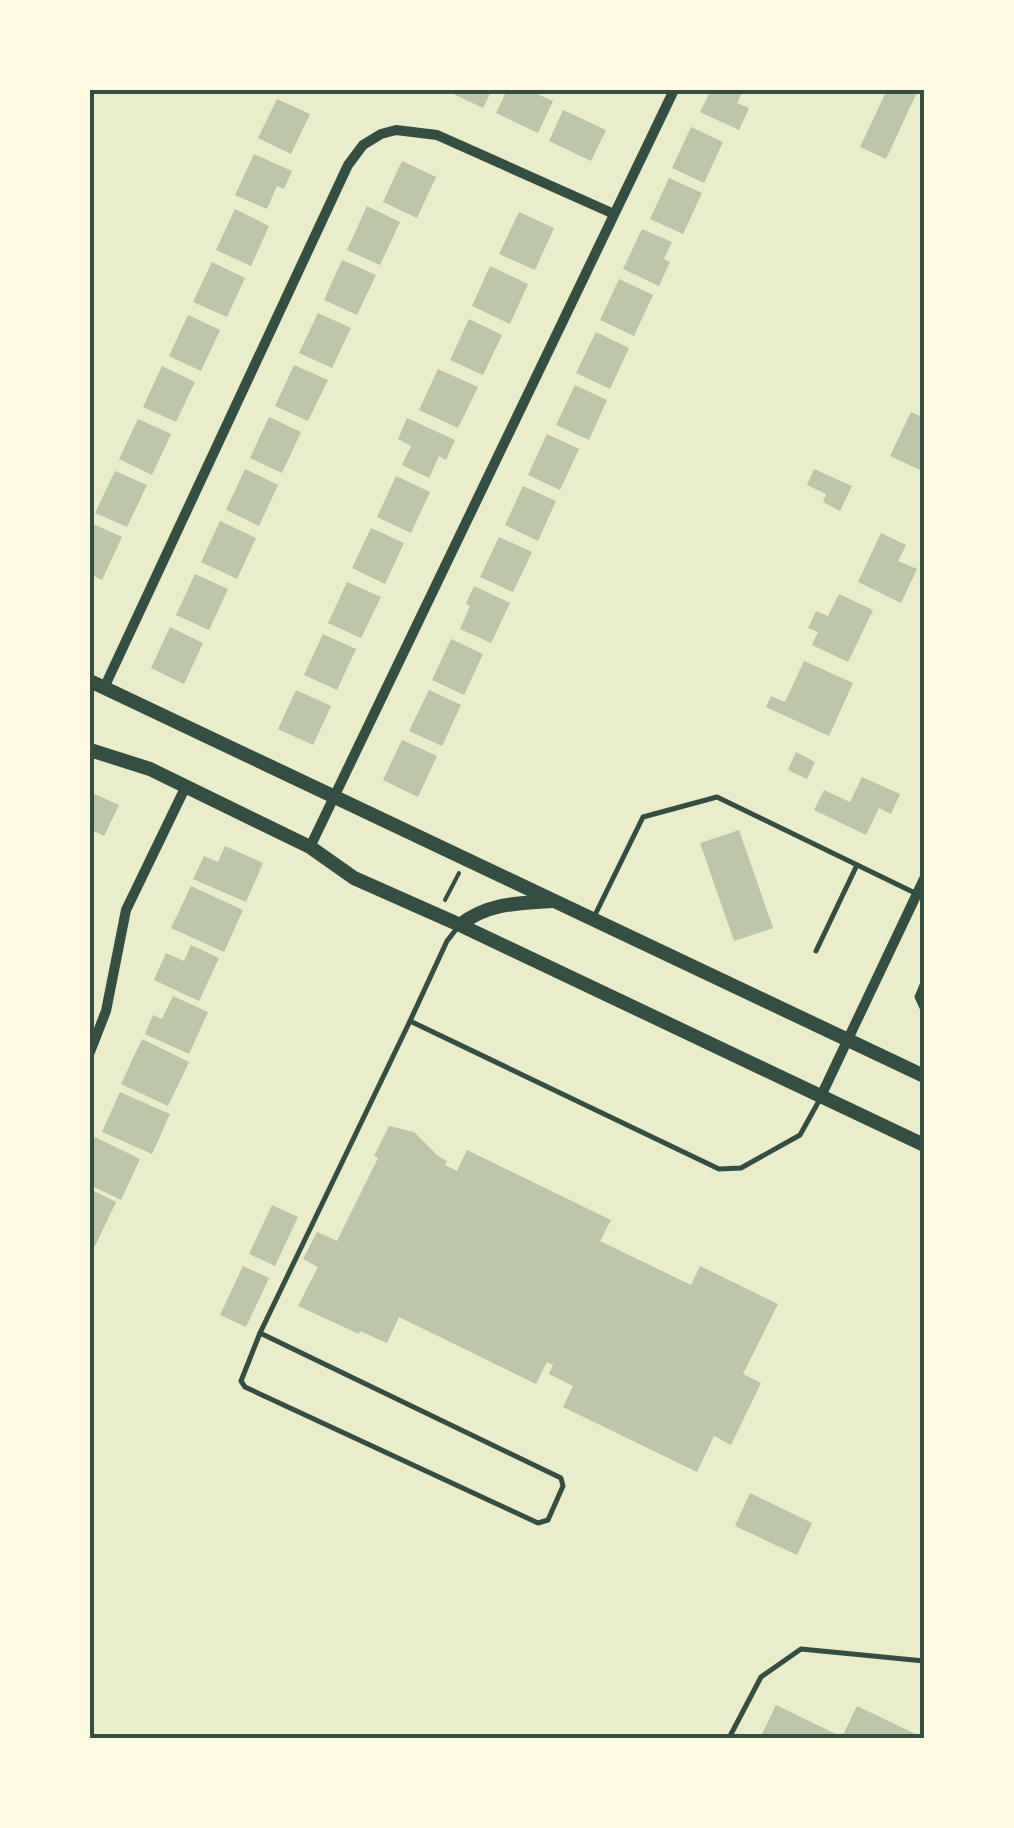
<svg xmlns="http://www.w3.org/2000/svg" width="1014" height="1828" font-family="Manrope,sans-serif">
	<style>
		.building { fill: #bcc5a7 }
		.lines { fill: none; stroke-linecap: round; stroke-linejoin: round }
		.path { stroke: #344e41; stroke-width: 4 }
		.service { stroke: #344e41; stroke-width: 5 }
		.minor { stroke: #344e41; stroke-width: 10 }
		.secondary { stroke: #344e41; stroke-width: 14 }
		.neatline { fill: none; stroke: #344e41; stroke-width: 4 }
	</style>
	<rect width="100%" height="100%" fill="#e9edc9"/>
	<g class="building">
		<polygon points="445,90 492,90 483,108"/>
		<polygon points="507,90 536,90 535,93 553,101 538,133 496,113"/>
		<polygon points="711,90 743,90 737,103 749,108 739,130 700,112"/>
		<polygon points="887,90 918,90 886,159 860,147"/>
		<polygon points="277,99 310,114 291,154 258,138"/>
		<polygon points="563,110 606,130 591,161 549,141"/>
		<polygon points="691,127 723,142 704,183 672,168"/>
		<polygon points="254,154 292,171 284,189 277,186 267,209 235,195"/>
		<polygon points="402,161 436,177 417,218 383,202"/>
		<polygon points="669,178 702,193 683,234 650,219"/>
		<polygon points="367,206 400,222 380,265 347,250"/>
		<polygon points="235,209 269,226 251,266 216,250"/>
		<polygon points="519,212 554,228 535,270 499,254"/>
		<polygon points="642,229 672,242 664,259 670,262 659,286 623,269"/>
		<polygon points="342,260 376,275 357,315 324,300"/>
		<polygon points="212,262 245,278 227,317 193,302"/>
		<polygon points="490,266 528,284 510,324 472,306"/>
		<polygon points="619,279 653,295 634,336 600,320"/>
		<polygon points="318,313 351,328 332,368 299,353"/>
		<polygon points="188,315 220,330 201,371 169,356"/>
		<polygon points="469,319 502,335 483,375 450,360"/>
		<polygon points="596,332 629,348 610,389 576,373"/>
		<polygon points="294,365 328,380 308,421 275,406"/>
		<polygon points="162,366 195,382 176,422 143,407"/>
		<polygon points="438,369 478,387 458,428 419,410"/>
		<polygon points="575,385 607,400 589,440 556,425"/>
		<polygon points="911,412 924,418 924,472 890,456"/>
		<polygon points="269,417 301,432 282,473 250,458"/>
		<polygon points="407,418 455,440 446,460 439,456 429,478 402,465 411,446 398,439"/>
		<polygon points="138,419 171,434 152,475 119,459"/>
		<polygon points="547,434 579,449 560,490 528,475"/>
		<polygon points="245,469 278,485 259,526 226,510"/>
		<polygon points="814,469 852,486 840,511 823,502 826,494 807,485"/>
		<polygon points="115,471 147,485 127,527 95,513"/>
		<polygon points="396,476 430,492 411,533 377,517"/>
		<polygon points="523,486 556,501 538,541 505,525"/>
		<polygon points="220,521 256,538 237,579 201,562"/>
		<polygon points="91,523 122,537 102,580 90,574"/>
		<polygon points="371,528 404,543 385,584 352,568"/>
		<polygon points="881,533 906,545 898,561 917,569 901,603 858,582"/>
		<polygon points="499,537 532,552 513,592 480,577"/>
		<polygon points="195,574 228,589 209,630 176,615"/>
		<polygon points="347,582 381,597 361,638 328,623"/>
		<polygon points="474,586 510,603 491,643 460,629 470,606 466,604"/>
		<polygon points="839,594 873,610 848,662 812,645 818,632 808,628 816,611 828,616"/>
		<polygon points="170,627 203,643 184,684 151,668"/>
		<polygon points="323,634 356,649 337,690 304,675"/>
		<polygon points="451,639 483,654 464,695 432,680"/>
		<polygon points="804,661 853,683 829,736 766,707 771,696 785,702"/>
		<polygon points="296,690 331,706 313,745 278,729"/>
		<polygon points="429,690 461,705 442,746 409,731"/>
		<polygon points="402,740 437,756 418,797 383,780"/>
		<polygon points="796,752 815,762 807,779 788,770"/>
		<polygon points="862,777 900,794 891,814 879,808 866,835 814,810 824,790 850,802"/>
		<polygon points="90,792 119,805 104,836 90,829"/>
		<polygon points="739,830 773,928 734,941 700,843"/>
		<polygon points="225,846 263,863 246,902 193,879 204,856 218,862"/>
		<polygon points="191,886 243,910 224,952 171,928"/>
		<polygon points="191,945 219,958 199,1001 154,980 166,953 184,961"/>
		<polygon points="173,996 208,1012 189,1054 145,1034 153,1015 162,1019"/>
		<polygon points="142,1039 189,1062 168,1106 121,1084"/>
		<polygon points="120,1092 170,1114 152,1154 102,1132"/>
		<polygon points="389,1126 414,1132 438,1156 447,1161 445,1165 457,1171 467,1150 611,1220 600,1241 691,1285 700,1266 778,1304 743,1374 761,1383 731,1445 714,1436 697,1472 563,1407 573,1386 549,1374 553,1365 547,1362 536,1384 399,1317 387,1343 360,1331 359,1334 298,1306 318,1267 303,1259 317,1232 337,1241 378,1158 374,1156"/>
		<polygon points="95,1137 140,1159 121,1200 90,1185 90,1147"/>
		<polygon points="90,1189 116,1202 95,1246 90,1243"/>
		<polygon points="272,1205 298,1217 275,1266 249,1254"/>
		<polygon points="243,1266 269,1278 246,1327 220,1315"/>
		<polygon points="750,1493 812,1523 797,1555 735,1526"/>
		<polygon points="776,1705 842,1737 857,1706 924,1738 760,1738"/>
	</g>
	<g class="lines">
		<polyline class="path" points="445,900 459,873"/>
		<g class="service">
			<polyline points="593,919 643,817 717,797 917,894"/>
			<polyline points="458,927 447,941 410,1021 719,1169 741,1168 800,1135 820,1099"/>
			<polyline points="816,951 857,865"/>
			<polyline points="924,980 917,997 924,1012"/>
			<polyline points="260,1333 561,1478 563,1486 548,1520 538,1523 245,1387 241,1381 260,1333 410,1021"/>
			<polyline points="729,1738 761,1677 801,1649 924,1661"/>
		</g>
		<g class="minor">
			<polyline points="104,688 348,165 363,145 381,134 396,130 437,135 614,214"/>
			<polyline points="310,847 674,90"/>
			<polyline points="90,1052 106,1011 126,910 186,786"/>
			<polyline points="821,1096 924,879"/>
		</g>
		<g class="secondary">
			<polyline points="90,681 924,1076"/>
			<polyline points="90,750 150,769 310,847 354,878 460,925 924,1145"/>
			<path d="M460,925c27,-22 59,-22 92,-24"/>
		</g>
	</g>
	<rect width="1014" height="1828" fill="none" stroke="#fefae0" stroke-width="185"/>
	<rect x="92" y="92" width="830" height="1644" class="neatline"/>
</svg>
